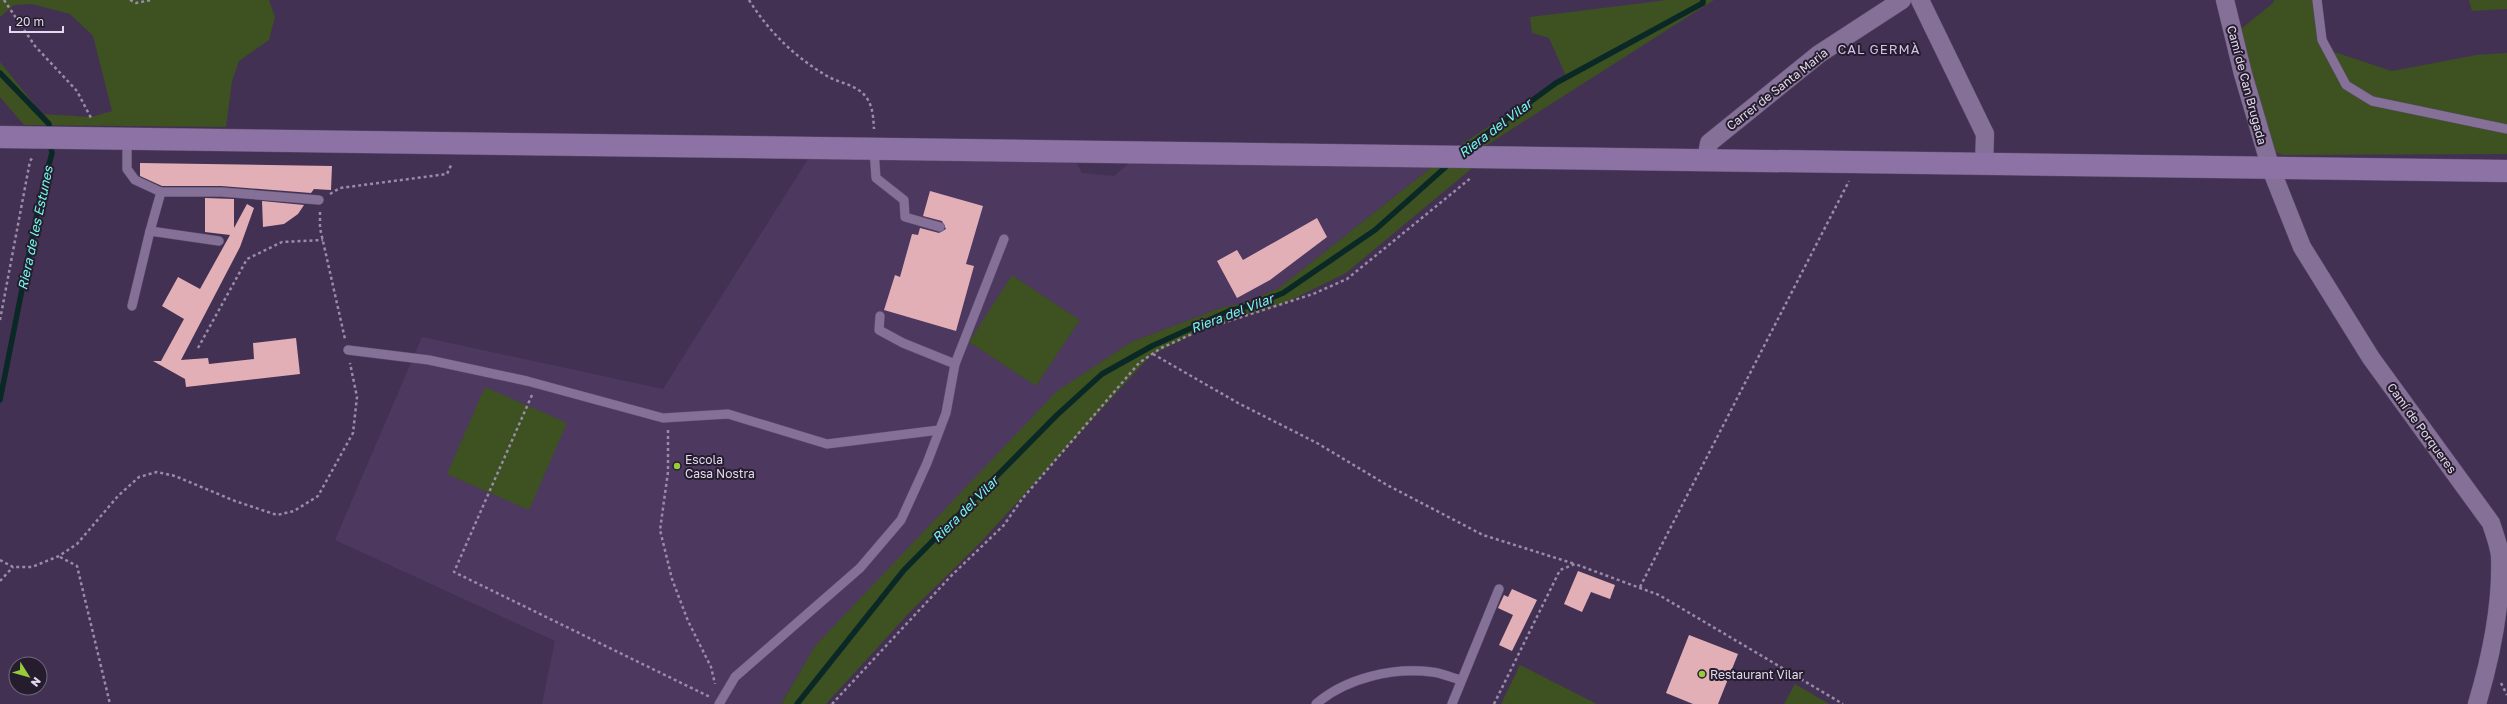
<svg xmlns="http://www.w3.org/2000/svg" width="2507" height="704" font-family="'Golos Text',sans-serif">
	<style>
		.built { fill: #4d3860 }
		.green { fill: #3e5120 }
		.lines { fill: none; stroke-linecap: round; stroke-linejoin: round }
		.stream { stroke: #0a2926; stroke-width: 5.5 }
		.building { fill: #e3afb7 }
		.service-casing { stroke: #5d4e6b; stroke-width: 10 }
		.minor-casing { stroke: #5d4e6b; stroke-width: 19 }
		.secondary-casing { stroke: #5d4e6b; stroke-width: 23 }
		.path { stroke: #998ca7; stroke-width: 2.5; stroke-dasharray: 3 3; stroke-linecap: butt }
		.service { stroke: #857198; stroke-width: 9 }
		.minor { stroke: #857198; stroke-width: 18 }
		.secondary { stroke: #8d73a5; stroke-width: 22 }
		.poi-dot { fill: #97cc39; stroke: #251d2d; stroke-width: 1.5 }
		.labels { text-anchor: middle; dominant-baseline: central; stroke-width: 4; stroke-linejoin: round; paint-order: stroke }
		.street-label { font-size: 12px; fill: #e3d9ee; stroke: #251d2d }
		.poi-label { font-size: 12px; fill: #e3d9ee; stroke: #251d2d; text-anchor: start }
		.neighbourhood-label { font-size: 13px; letter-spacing: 1px; fill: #d5c0eb; stroke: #251d2d }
		.water-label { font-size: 13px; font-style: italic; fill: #72fbef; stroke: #251d2d }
	</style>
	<rect width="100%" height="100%" fill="#433153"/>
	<polygon class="built" points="808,159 1076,162 1082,173 1114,176 1129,163 1433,166 1279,288 1246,302 1220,308 1131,342 815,646 781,704 542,704 555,641 335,540 422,337 663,389"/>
	<g class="green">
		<polygon points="0,0 269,0 275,17 269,40 239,61 232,81 226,127 24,125 0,97 0,62 42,114 91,117 112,111 93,36 70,14 32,4 14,5 0,17"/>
		<polygon points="1667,0 1714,0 1487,145 1462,144 1566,76 1549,38 1532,33 1530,17"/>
		<polygon points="2274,0 2312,0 2322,48 2392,71 2476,55 2507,53 2507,154 2282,155 2272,150 2236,33 2273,3"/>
		<polygon points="2469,0 2507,0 2507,9 2472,11"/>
		<polygon points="1477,164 1346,273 1285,303 1205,328 1150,356 982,541 908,614 826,704 781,704 815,646 1057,391 1131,342 1220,308 1246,302 1279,288 1433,166"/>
		<polygon points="1012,275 1080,320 1036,386 969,342"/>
		<polygon points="485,387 567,423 529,510 447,474"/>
		<polygon points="1520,665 1528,669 1597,704 1501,704"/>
		<polygon points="1795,684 1829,704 1784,704"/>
	</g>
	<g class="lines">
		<g class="stream">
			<polyline points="0,73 49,124 50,133"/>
			<polyline points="1464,150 1556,83 1703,3 1703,0"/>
			<polyline points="0,400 40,199 52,153 50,142"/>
			<polyline points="797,704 904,570 1057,415 1102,374 1152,346 1229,311 1257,304 1283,293 1375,230 1449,164"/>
		</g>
	</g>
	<g class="building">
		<polygon points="140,163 332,166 331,190 314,189 311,193 221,186 162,186 140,176"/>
		<polygon points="930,191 983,206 966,264 974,266 956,331 884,310 895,275 900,277 912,234 918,235 920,228 939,233 946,229 942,221 923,216"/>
		<polygon points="205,198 234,199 234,228 247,204 254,208 240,247 181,360 208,358 209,364 254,359 253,343 296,338 300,374 186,387 185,379 153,361 161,361 184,319 162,306 178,277 200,289 230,235 205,232"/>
		<polygon points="262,201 304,205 298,214 284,224 263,227"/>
		<polygon points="1317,218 1327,237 1270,280 1237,298 1217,261 1237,250 1243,260"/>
		<polygon points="1578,571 1615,585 1610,599 1591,592 1582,612 1564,604"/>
		<polygon points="1512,589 1537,600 1512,651 1499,645 1513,615 1498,608 1504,595 1508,597"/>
		<polygon points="1689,635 1738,654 1718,704 1693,704 1666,693"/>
	</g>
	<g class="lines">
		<defs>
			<g id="service">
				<polyline points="2317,0 2322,40 2346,85 2372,101 2507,129"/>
				<polyline points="127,138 127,169 135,180 161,192 221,192 319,200"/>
				<polyline points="874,150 876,178 904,200 905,217 940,227"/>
				<polyline points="161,192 150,231 219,241"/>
				<polyline points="132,306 150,231"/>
				<polyline points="880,316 879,330 903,343 955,364"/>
				<polyline points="348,350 429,360 527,381 663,418 728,414 827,444 939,430"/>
				<polyline points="719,704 735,677 860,568 901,520 927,463 946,413 955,364 1004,239"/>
				<path d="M1316,704c30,-26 77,-37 116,-32 10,1 20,6 29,8"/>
				<polyline points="1452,704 1499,589"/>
			</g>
			<g id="minor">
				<polyline points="1920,0 1985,134 1984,165"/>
				<path d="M2225,0l18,74 28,95 31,78 69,111 120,165c3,10 8,22 9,33 2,49 -9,101 -23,148"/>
				<polyline points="1706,161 1709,143 1819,54 1902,0"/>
			</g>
			<polyline id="secondary" points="0,137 2507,171"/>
		</defs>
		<use href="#service" class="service-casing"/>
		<use href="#minor" class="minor-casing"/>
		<use href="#secondary" class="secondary-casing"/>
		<g class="path">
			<polyline points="4,0 35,46 77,91 91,118"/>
			<polyline points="130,0 136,3 151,0"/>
			<path d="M749,0c20,32 46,57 78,76 10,6 24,8 33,15 13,10 13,24 14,38"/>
			<polyline points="330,194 340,188 447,174 452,163"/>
			<polyline points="320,212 320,228 345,339"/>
			<polyline points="0,320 30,161 33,157"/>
			<polyline points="198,348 247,259 282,242 323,240"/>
			<polyline points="1153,354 1238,403 1317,443 1387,485 1483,535 1575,564"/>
			<polyline points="532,395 454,572 710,697"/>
			<polyline points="668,430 668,472 660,530 672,579 688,621 711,667 715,684"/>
			<polyline points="60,557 77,566 110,704"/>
			<polyline points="0,560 13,567 32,567 59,556 77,544 118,496 139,477 157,472 175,476 235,501 277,515 294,511 318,496 353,433 357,397 350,363"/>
			<polyline points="0,581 13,567"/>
			<polyline points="1640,587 1849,181"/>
			<polyline points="2501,683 2507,695"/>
			<polyline points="832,704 951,576 1004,525 1022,499 1139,363 1161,348 1201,330 1313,294 1347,279 1472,177"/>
			<polyline points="1494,704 1560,570 1575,564 1659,595 1843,704"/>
		</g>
		<use href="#service" class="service"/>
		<use href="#minor" class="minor"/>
		<use href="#secondary" class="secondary"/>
	</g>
	<g class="poi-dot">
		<circle cx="677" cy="466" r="4"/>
		<circle cx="1702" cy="674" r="4"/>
	</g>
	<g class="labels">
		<g class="street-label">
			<text transform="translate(2247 85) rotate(75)">Camí de Can Brugada</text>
			<text transform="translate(1777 89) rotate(-38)">Carrer de Santa Maria</text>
			<text transform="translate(2422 428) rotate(54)">Camí de Porqueres</text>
		</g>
		<g class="poi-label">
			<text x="685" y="459">Escola<tspan x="685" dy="14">Casa Nostra</tspan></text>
			<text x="1710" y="674">Restaurant Vilar</text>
		</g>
		<g class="neighbourhood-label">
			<text x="1879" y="49">CAL GERMÀ</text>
		</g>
		<g class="water-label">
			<text transform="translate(1495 128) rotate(-37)">Riera del Vilar</text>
			<text transform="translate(35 228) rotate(-78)">Riera de les Estunes</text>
			<text transform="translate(1232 313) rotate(-21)">Riera del Vilar</text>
			<text transform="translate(965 509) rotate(-45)">Riera del Vilar</text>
		</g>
	</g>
	<g transform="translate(28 676) rotate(127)"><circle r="19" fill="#251d2d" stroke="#71687a"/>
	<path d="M0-3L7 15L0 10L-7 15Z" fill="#97cc39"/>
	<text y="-6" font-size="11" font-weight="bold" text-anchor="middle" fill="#e3d9ee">N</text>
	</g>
	<path d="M10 26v6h53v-6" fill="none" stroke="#e3d9ee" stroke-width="2"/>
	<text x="16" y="26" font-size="12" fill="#e3d9ee" stroke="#251d2d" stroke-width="3" paint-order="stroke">20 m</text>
</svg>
